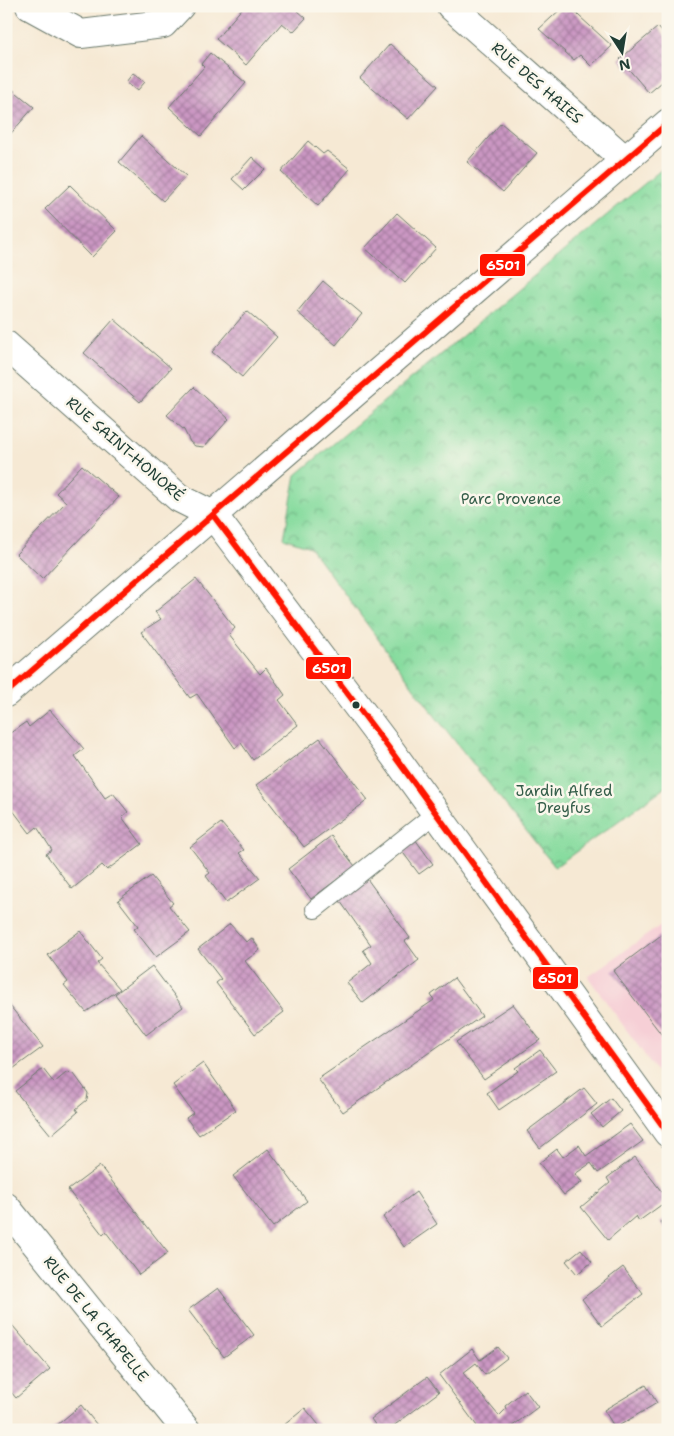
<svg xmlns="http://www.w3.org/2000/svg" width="674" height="1436" font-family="'Shantell Sans',sans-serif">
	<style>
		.built { fill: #f6cfd6 }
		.park { fill: url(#park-crowns); stroke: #528c69 }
		.building { fill: url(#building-cross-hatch) }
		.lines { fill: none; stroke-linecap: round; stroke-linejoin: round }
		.service-casing { stroke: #6a796c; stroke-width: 20 }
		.minor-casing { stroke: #6a796c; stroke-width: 30 }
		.service { stroke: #fff; stroke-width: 18 }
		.minor { stroke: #fff; stroke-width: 28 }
		.bus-1-casing { stroke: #fbf7ec; stroke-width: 10 }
		.bus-1 { stroke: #ff1400; stroke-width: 6 }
		.bus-dot { fill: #1f3d34; stroke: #fbf7ec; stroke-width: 2 }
		.labels { text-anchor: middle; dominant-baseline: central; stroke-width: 5; stroke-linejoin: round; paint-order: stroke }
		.street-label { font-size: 15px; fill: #1f3d34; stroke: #fbf7ec }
		.park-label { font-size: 15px; fill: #345d49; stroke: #fbf7ec }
		.line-badge { stroke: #fbf7ec; stroke-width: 2 }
		.badge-label { font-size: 14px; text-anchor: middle; font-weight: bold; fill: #fff }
	</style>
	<defs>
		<pattern id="park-crowns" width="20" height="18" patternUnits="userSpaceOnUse" patternTransform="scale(1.25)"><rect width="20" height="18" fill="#86db9e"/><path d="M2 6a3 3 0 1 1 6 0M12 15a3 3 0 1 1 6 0" fill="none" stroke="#6db382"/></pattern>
		<pattern id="building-cross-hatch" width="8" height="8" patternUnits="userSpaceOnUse" patternTransform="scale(1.25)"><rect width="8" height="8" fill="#cb97c3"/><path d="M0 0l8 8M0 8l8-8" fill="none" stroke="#a47c9f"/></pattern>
	</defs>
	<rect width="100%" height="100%" fill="#fbf7ec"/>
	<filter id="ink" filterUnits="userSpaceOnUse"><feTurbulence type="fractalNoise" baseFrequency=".02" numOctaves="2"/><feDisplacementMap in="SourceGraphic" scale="10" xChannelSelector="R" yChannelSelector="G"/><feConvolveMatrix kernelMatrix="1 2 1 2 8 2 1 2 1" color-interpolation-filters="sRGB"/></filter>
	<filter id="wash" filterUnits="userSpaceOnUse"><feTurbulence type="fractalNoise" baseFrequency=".0096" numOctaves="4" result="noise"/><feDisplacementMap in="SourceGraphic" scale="20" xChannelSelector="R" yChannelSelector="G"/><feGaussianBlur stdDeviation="1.12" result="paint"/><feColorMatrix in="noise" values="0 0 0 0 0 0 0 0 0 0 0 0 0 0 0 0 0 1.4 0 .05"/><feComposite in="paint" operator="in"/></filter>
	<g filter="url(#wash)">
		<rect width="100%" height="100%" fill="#f6e9d4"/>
		<polygon class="built" points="668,920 668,1087 588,977"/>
		<polygon class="park" points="668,164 668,785 555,867 435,716 310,547 284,538 296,475"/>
		<g id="blocks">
			<g class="building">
				<polygon points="244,6 300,6 297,10 306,18 293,32 282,23 246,65 216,39"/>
				<polygon points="564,6 568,6 612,46 591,66 580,55 574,60 539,29"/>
				<polygon points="658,27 668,39 668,77 649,93 620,59"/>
				<polygon points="390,44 438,86 408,119 360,78"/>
				<polygon points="210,53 246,83 201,136 169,107 204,67 201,64"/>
				<polygon points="133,73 145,82 137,91 126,82"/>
				<polygon points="6,84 34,107 6,139"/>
				<polygon points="501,123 537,153 503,192 467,162"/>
				<polygon points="141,136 186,176 163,201 119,162"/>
				<polygon points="308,141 323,154 327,151 350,169 318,206 281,172"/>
				<polygon points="252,157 265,169 244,190 232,179"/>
				<polygon points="70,185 117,231 92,257 45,209"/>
				<polygon points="397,213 436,248 405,283 365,248"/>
				<polygon points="323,281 362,314 336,345 297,312"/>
				<polygon points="247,311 277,337 242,377 212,352"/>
				<polygon points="114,319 171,368 140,402 84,353"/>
				<polygon points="194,387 229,419 204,447 195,446 190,442 184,430 167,415"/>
				<polygon points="82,465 119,497 42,579 16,554 66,502 56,493"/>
				<polygon points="196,579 235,628 229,635 260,674 266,668 285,695 279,700 298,725 253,760 241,743 235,748 197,694 190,698 141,632 161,619 155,612"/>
				<polygon points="50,710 84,749 75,756 105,798 113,793 128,812 122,817 142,844 107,870 102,865 72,889 46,854 52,850 37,827 30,833 6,801 6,736 26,722 29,727"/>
				<polygon points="320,738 368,800 304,847 256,785"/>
				<polygon points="221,823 244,850 239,853 260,878 226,903 206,876 210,873 190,847"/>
				<polygon points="331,836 355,866 311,899 288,869"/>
				<polygon points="415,839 433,864 419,874 401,850"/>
				<polygon points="151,876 173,903 169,906 190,932 156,957 134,929 138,926 118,900"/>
				<polygon points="365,876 410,938 405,941 419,960 363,1003 347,983 372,963 363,950 371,945 338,898"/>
				<polygon points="230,924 246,942 252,938 260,950 245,961 284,1012 255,1034 216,983 221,979 198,949"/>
				<polygon points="668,930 668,1043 613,971"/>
				<polygon points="80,931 102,959 97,963 120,989 86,1012 64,985 68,982 48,955"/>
				<polygon points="152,966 183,1007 146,1035 115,994"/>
				<polygon points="454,978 482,1016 343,1112 318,1079 434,1000 431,995"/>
				<polygon points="6,1001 43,1047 6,1074"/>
				<polygon points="513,1004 540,1040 484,1079 456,1042"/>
				<polygon points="540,1050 556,1071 499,1110 487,1093 518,1071 515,1068"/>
				<polygon points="203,1063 236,1110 199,1135 186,1118 193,1113 173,1085"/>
				<polygon points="43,1069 54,1083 66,1073 74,1074 88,1093 87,1100 76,1109 78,1112 51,1135 15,1091"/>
				<polygon points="584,1088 597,1104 540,1148 527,1131"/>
				<polygon points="611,1098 621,1111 602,1127 591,1114"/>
				<polygon points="630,1124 643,1141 598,1173 591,1163 575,1174 582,1182 564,1195 539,1163 557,1149 563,1157 579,1145 586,1156"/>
				<polygon points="268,1149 307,1201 273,1227 233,1176"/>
				<polygon points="635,1157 668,1200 639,1221 636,1216 608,1240 581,1207 610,1183 607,1178"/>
				<polygon points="100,1166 168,1253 139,1275 106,1232 103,1235 68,1190"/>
				<polygon points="416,1192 437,1224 404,1247 383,1217"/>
				<polygon points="668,1216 668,1232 660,1222"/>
				<polygon points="581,1249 592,1262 577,1274 566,1261"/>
				<polygon points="623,1267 643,1294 602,1326 582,1299"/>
				<polygon points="218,1288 254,1335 224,1357 188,1310"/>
				<polygon points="6,1318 50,1369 16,1398 6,1386"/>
				<polygon points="498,1347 507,1358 485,1375 476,1363 463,1373 499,1416 506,1409 505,1406 525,1390 538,1407 507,1430 480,1430 439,1375 472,1349 480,1360"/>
				<polygon points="427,1377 439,1392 388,1430 379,1430 371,1419"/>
				<polygon points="646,1385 657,1403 615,1428 604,1410"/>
				<polygon points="81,1405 101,1430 51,1430"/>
				<polygon points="305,1408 323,1430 278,1430"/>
			</g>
		</g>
	</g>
	<g filter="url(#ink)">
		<use href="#blocks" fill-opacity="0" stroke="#6a796c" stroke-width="1"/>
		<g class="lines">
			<defs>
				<polyline id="service" points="315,909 436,813"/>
				<g id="minor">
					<polyline points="30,6 81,34 163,24 180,6"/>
					<polyline points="451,6 624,159"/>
					<polyline points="6,345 179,498 213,515 388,747 668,1133"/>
					<polyline points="6,693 668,123"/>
					<polyline points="6,1207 186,1430"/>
				</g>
			</defs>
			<use href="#service" class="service-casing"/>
			<use href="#minor" class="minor-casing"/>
			<use href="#service" class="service"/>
			<use href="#minor" class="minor"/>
			<defs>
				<g id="bus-1">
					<polyline points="213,515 388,747 668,1133"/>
					<polyline points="6,693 668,123"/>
				</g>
			</defs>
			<use href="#bus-1" class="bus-1-casing"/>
			<use href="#bus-1" class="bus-1"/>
		</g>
	</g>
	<circle class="bus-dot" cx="356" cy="705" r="4.5"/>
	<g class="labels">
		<g class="street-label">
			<text transform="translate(537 83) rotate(41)">RUE DES HAIES</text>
			<text transform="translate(125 449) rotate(41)">RUE SAINT-HONORÉ</text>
			<text transform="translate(96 1319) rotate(51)">RUE DE LA CHAPELLE</text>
		</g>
		<g class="park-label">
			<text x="511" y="499">Parc Provence</text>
			<text x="564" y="791">Jardin Alfred<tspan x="564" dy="17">Dreyfus</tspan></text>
		</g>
	</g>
	<g class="line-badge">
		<rect x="479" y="253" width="47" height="24" rx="5" fill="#ff1400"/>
		<rect x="305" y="656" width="47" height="24" rx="5" fill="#ff1400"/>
		<rect x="532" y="966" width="47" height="24" rx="5" fill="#ff1400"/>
	</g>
	<g class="badge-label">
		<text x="503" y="270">6501</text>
		<text x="329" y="673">6501</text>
		<text x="555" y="983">6501</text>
	</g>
	<rect width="674" height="1436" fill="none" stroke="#fbf7ec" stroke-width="25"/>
	<g transform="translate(622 52) rotate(168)" stroke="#fbf7ec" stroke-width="4" paint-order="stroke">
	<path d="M0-4L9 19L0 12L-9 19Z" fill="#1f3d34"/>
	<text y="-8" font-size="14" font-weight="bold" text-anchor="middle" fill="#1f3d34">N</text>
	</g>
</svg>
